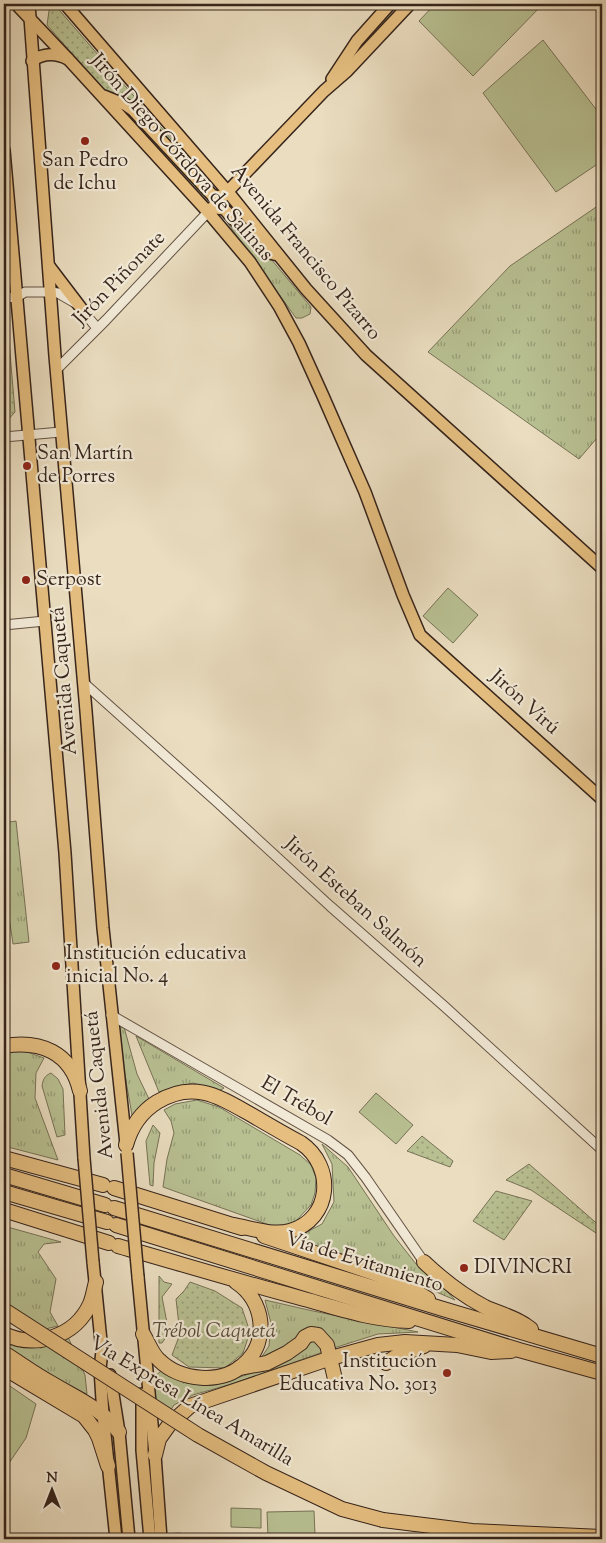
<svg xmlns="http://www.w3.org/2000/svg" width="606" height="1543" font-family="'Sorts Mill Goudy',serif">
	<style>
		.grass { fill: url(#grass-tufts); stroke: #777256 }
		.park { fill: url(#park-dots); stroke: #777256 }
		.pitch { fill: #b8c092; stroke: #777256 }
		.water { fill: #99bbb9; stroke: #717f7a }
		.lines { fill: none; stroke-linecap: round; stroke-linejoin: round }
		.minor-casing { stroke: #635244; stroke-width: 11 }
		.major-casing { stroke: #36241b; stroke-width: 14 }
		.highway-casing { stroke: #36241b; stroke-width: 16 }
		.minor { stroke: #f1e9d6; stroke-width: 9 }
		.major { stroke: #e5be80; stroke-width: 11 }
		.highway { stroke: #e5be80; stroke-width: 14 }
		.major-bridge-casing { stroke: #36241b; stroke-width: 14; stroke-linecap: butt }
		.highway-bridge-casing { stroke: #36241b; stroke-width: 16; stroke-linecap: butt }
		.major-bridge { stroke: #e5be80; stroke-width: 11 }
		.highway-bridge { stroke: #e5be80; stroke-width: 14 }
		.poi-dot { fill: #8f2418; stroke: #f1e9d6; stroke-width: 2 }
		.labels { text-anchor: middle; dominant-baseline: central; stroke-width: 4.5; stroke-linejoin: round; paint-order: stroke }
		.street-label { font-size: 20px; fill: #36241b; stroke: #f1e9d6 }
		.poi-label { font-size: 20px; fill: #36241b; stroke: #f1e9d6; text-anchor: start }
		.park-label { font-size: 20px; font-style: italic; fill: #564b39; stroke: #f1e9d6 }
	</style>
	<defs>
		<pattern id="grass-tufts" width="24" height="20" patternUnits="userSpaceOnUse" patternTransform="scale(1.25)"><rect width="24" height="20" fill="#b8c092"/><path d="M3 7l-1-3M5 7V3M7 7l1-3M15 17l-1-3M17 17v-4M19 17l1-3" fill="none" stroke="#969c76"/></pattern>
		<pattern id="park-dots" width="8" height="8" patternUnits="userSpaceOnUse" patternTransform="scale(1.25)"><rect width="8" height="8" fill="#b8c092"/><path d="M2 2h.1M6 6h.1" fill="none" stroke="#969c76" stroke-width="1.8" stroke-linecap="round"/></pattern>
	</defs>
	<rect width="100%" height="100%" fill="#eaddc0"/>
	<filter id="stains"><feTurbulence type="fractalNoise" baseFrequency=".004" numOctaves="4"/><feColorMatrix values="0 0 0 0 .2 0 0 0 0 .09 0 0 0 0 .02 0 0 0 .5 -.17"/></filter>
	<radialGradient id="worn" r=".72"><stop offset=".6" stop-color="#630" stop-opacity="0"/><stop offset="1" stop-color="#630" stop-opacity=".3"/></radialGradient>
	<g class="grass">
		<polygon points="396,4 405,4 341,71 369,33"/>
		<polygon points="115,104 131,110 210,199 207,201"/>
		<polygon points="602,203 602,443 597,438 579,459 428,352 510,266"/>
		<polygon points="226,217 263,256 271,259 311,307 310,314 302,318 296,318 224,218"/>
		<polygon points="16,821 29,942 13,944 9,917 4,917 4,823"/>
		<polygon points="124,1027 137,1074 150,1101 132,1115 124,1070 118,1029"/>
		<polygon points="136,1036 224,1088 219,1091 193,1083 159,1092"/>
		<polygon points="19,1049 44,1058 36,1073 35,1098 58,1160 4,1146 4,1053"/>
		<path d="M51,1073l7,6 5,10 2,46 -8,2 -15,-51c1,-6 2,-10 9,-13z"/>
		<polygon points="197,1100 219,1107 300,1155 311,1165 316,1178 315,1193 311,1205 293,1224 275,1227 163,1187 167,1159 174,1133 171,1121 164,1110 175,1104"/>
		<polygon points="153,1125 160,1133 154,1163 153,1186 150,1185 146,1141"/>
		<polygon points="322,1144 348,1167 394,1236 416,1264 440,1284 455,1300 358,1258 292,1240 322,1224 334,1202 332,1164"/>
		<polygon points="4,1226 61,1242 44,1244 38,1252 56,1279 50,1312 58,1326 33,1332 4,1321"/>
		<polygon points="159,1276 164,1282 172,1284 162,1297 169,1333 162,1343 159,1343"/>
		<polygon points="265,1300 313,1311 418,1332 378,1334 334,1348 322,1333 259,1361 269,1346 271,1323"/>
		<polygon points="68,1337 85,1375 87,1394 73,1388 4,1346 16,1344 41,1348"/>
		<path d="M313,1341l6,1 4,10 -88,31 -42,12 -19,10 -5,8 -13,3 -2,-39 7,-6c30,22 57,13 88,3 9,-3 21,-5 29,-11 13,-7 21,-19 35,-22z"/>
	</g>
	<g class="park">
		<polygon points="50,4 54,4 206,179 211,188 135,103 104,90 47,25"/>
		<polygon points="4,314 7,317 15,412 7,421 4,421"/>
		<polygon points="422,1136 453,1161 450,1167 407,1151"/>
		<polygon points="529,1164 602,1228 602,1237 531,1190 506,1180"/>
		<polygon points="496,1191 532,1201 504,1240 473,1221"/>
		<polygon points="190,1282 215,1291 242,1308 250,1332 243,1353 225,1368 189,1367 172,1355 180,1334 176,1299 184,1291"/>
	</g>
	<g class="pitch">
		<polygon points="435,4 543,4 473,76 419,21"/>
		<polygon points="543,40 602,117 602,161 556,192 483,93"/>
		<polygon points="448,588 478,615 453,643 423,616"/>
		<polygon points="376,1093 413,1125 396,1144 359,1112"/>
		<polygon points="4,1382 36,1404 26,1438 9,1463 4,1460"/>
		<polygon points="231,1508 261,1509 261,1528 231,1527"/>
		<polygon points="314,1511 315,1535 268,1536 267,1512"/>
	</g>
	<polygon class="water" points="179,1533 212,1539 97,1539"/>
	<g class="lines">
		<defs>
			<g id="minor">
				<polyline points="4,298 17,297 25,292 51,292 58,293 77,304 97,328"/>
				<polyline points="57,369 106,320 208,212"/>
				<polyline points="4,437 61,432"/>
				<polyline points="4,625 45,621"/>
				<polyline points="84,683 218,803 330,906 444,1006 602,1150"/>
				<polyline points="111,1015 328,1140 348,1155 366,1178 424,1262"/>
			</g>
			<g id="major">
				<polyline points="16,4 70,61 208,212 250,262 279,306 299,343 323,396 365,492 403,595 420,635 602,799"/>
				<polyline points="29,4 55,356 86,711 103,928 126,1144"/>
				<polyline points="65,4 228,192 306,289 366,355 602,568"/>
				<path d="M32,61c11,-8 24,-8 36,-2"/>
				<polyline points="332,79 357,41 390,4"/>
				<polyline points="104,96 126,105 133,110 212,195 218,197 226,194"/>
				<polyline points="4,150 65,853 84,1158"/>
				<polyline points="209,211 216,208 224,209 262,249 269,253 278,255"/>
				<polyline points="208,212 324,91 347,71 410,4"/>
				<polyline points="49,266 81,308"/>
				<polyline points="93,1262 102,1351 100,1369 103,1415 116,1539"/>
				<polyline points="138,1277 155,1455 161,1539"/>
				<polyline points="110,1375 119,1432 129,1539"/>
				<polyline points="142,1394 142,1450 150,1539"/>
			</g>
			<g id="highway">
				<path d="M4,1046c36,-6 67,6 76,45"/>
				<path d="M126,1145c5,-18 15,-33 31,-43 36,-22 61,-6 93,12 17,10 34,20 51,29 34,23 31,76 -11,88 -18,5 -39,-3 -57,-6"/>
				<polyline points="4,1158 103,1185"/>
				<polyline points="4,1175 105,1205"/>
				<polyline points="114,1188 242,1228"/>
				<polyline points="4,1192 107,1222"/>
				<polyline points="114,1208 443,1309 602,1356"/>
				<polyline points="4,1210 109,1243"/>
				<polyline points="116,1225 519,1350 602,1373"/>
				<polyline points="264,1236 371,1272 407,1286 428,1299"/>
				<path d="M118,1246c60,17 119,35 179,51 37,10 73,23 112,24"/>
				<path d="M424,1262c19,18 38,33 61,45 15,7 33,11 46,22"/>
				<path d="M4,1334c31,15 71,3 86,-30 3,-7 4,-15 6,-22"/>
				<path d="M143,1334c5,8 9,20 16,26 21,21 63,25 85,4 26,-23 20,-64 -8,-82"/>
				<path d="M4,1353c16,10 32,22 49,31 25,15 48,24 66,48"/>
				<polyline points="386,1363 397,1356 424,1346"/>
				<polyline points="4,1368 84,1416 95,1430 99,1438 108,1466"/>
				<polyline points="239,1368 267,1363 287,1353 301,1343 305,1337 311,1334 318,1335 327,1345 335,1379"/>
				<polyline points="155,1455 159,1439 169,1425 190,1406 331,1358 378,1345 405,1342 457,1345 491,1352 511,1351"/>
				<polyline points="383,1520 472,1531 602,1537"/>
			</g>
		</defs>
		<use href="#minor" class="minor-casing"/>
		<use href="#major" class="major-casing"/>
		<use href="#highway" class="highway-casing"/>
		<use href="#minor" class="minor"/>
		<use href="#major" class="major"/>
		<use href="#highway" class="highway"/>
		<defs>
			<g id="major-bridge">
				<polyline points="127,1153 138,1277"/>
				<polyline points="84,1158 93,1262"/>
			</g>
			<polyline id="highway-bridge" points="4,1310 198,1435 266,1473 342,1509 383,1520"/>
		</defs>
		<use href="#major-bridge" class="major-bridge-casing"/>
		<use href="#highway-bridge" class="highway-bridge-casing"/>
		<use href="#major-bridge" class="major-bridge"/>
		<use href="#highway-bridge" class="highway-bridge"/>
	</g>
	<g class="poi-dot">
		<circle cx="85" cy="141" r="5"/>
		<circle cx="27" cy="466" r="5"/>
		<circle cx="26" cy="580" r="5"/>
		<circle cx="56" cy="966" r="5"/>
		<circle cx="464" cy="1268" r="5"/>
		<circle cx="447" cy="1373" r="5"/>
	</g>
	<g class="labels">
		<g class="street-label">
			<text transform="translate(181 158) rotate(49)">Jirón Diego Córdova de Salinas</text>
			<text transform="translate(305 253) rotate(50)">Avenida Francisco Pizarro</text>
			<text transform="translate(120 279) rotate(-46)">Jirón Piñonate</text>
			<text transform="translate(65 681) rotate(-95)">Avenida Caquetá</text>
			<text transform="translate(524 703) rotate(42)">Jirón Virú</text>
			<text transform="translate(355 903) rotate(42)">Jirón Esteban Salmón</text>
			<text transform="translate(100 1085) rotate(-96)">Avenida Caquetá</text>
			<text transform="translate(296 1102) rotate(30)">El Trébol</text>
			<text transform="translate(364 1263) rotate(17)">Vía de Evitamiento</text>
			<text transform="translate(191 1402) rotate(31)">Vía Expresa Línea Amarilla</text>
		</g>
		<g class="poi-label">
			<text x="85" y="161" text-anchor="middle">San Pedro<tspan x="85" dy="23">de Ichu</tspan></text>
			<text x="37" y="454">San Martín<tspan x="37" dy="23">de Porres</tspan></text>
			<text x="36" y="580">Serpost</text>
			<text x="66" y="954">Institución educativa<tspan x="66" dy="23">inicial No. 4</tspan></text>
			<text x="474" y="1268">DIVINCRI</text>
			<text x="437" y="1362" text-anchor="end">Institución<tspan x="437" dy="23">Educativa No. 3013</tspan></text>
		</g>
		<g class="park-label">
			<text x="214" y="1332">Trébol Caquetá</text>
		</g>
	</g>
	<rect width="606" height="1543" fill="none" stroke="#eaddc0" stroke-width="20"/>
	<rect x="5" y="5" width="596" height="1533" fill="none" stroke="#36241b" stroke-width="2.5"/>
	<rect x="10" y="10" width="586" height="1523" fill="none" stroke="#36241b"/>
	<g transform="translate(52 1490)" stroke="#f1e9d6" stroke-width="4" paint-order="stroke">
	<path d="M0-4L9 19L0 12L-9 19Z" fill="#36241b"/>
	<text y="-8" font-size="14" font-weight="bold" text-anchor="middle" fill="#36241b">N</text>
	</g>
	<rect width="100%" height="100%" filter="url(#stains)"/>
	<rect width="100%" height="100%" fill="url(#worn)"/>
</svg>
